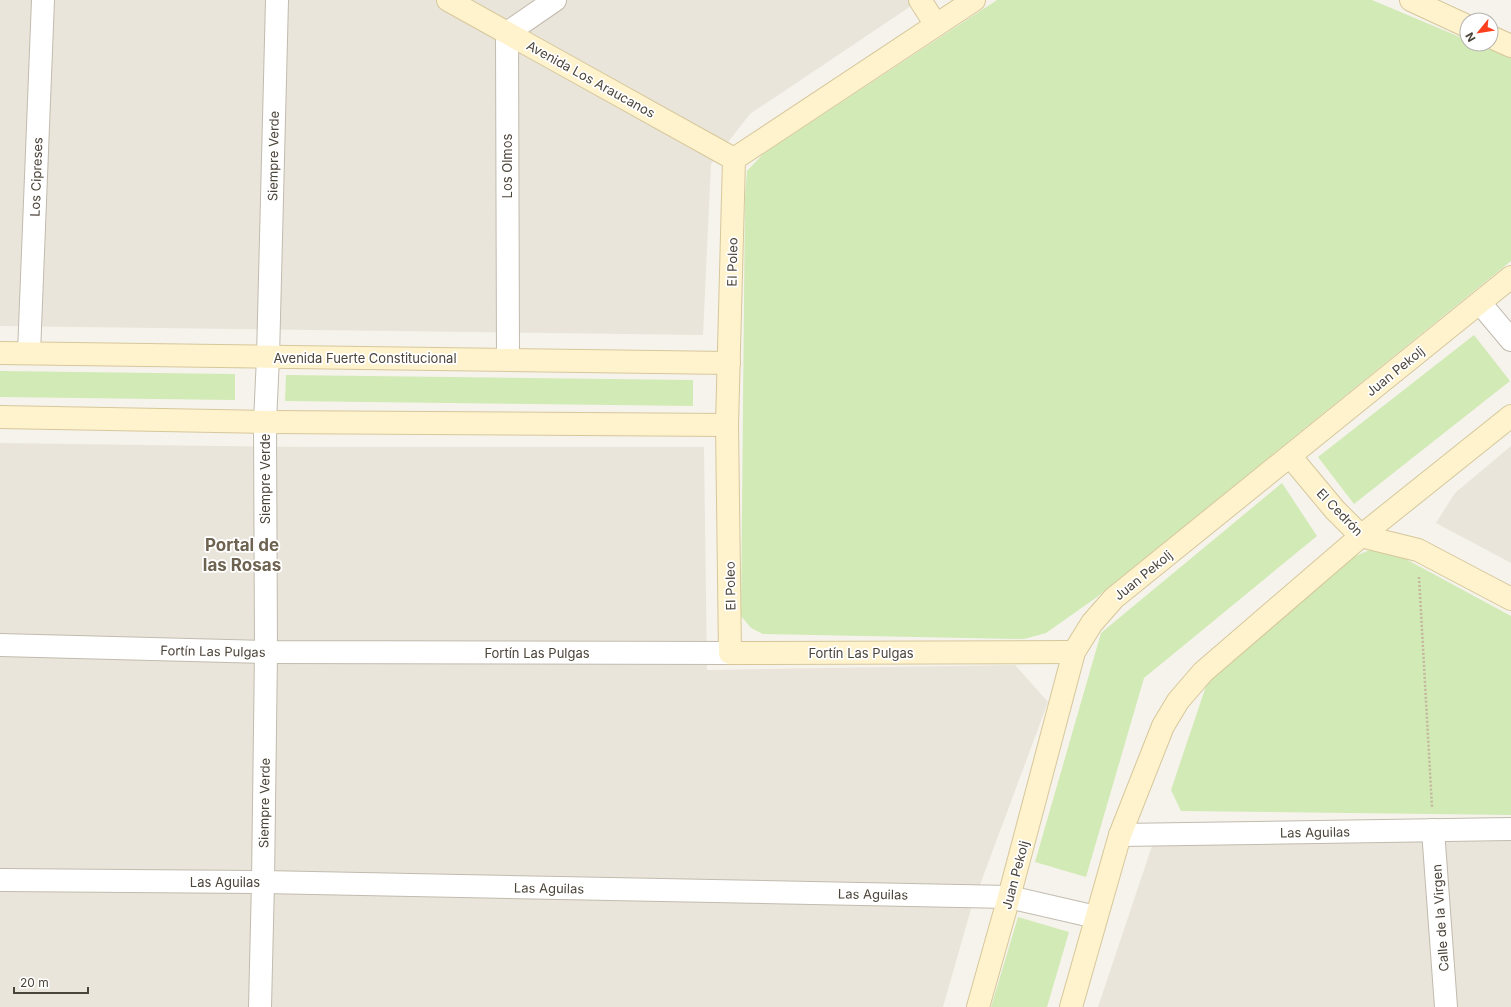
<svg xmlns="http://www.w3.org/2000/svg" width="1511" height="1007" font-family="Inter,sans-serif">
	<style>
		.residential { fill: #eae5da }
		.green { fill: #d2eab5 }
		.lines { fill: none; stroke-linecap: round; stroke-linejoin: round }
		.street-casing { stroke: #c2bbae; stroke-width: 24 }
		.secondary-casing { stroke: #d6c79b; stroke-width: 24 }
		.path { stroke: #c4b79f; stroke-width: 2.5; stroke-dasharray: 2 2; stroke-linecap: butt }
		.street { stroke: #fff; stroke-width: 22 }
		.secondary { stroke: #fff3cd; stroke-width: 22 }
		.labels { text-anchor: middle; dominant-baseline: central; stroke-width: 3.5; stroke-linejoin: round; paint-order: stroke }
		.street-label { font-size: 13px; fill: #4b4439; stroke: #fff }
		.district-label { font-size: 17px; font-weight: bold; fill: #6e6250; stroke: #fff }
	</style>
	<rect width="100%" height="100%" fill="#f6f3ec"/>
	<g class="residential">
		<polygon points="0,0 920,0 750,114 711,164 703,335 0,326"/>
		<polygon points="0,443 303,447 704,447 707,670 1015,665 1048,702 971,909 943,1007 0,1007"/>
		<polygon points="1511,446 1511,563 1436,523 1455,493"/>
		<polygon points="1511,841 1511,1007 1098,1007 1153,843"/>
	</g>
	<g class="green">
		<polygon points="997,0 1372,0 1467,40 1467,44 1477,44 1511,58 1511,261 1097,597 1046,633 1024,639 763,634 751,628 741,616 745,197 747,171 764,153"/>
		<polygon points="1474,335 1510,381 1354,504 1318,457"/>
		<polygon points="0,371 235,374 235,400 0,397"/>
		<polygon points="286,375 693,380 693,406 285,401"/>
		<polygon points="1282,483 1317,536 1144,678 1086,877 1035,862 1101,633"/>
		<polygon points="1372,549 1389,550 1511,616 1511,815 1181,811 1171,790 1207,683 1351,558"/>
		<polygon points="1018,917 1069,932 1047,1007 991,1007"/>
	</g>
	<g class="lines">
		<defs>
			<g id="street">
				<polyline points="1480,303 1511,340"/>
				<polyline points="29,353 43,0"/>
				<polyline points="508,359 507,33 555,0"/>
				<polyline points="0,645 266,652 730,653"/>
				<polyline points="1433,830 1446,1007"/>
				<polyline points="1120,835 1511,829"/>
				<polyline points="0,880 263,882 1009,897 1096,917"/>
				<polyline points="260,1007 263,882 266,652 265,422 268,357 277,0"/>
			</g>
			<g id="secondary">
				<polyline points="448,0 734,159"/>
				<polyline points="920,0 936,25"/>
				<polyline points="974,0 734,159 727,425 730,653 1074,652"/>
				<polyline points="1411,0 1467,26"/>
				<polyline points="1491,37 1511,46"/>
				<polyline points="0,353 729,363"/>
				<polyline points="0,417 265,422 727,425"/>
				<polyline points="1290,456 1335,510 1361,536 1418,550 1511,599"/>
				<polyline points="978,1007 1009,897 1074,652 1092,623 1114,598 1511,277"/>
				<polyline points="1071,1007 1120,835 1163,726 1178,701 1203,672 1361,536 1511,416"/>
			</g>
		</defs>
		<use href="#street" class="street-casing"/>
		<use href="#secondary" class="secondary-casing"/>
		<polyline class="path" points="1419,577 1432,807"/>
		<use href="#street" class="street"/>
		<use href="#secondary" class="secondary"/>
	</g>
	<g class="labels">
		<g class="street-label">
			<text transform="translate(591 79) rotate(29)">Avenida Los Araucanos</text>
			<text transform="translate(273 156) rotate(-89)">Siempre Verde</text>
			<text transform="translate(507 166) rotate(-90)">Los Olmos</text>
			<text transform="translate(36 177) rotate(-88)">Los Cipreses</text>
			<text transform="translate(732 262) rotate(-89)">El Poleo</text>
			<text x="365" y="358">Avenida Fuerte Constitucional</text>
			<text transform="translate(1395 371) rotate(-39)">Juan Pekolj</text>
			<text transform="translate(265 479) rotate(-90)">Siempre Verde</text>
			<text transform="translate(1340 512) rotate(46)">El Cedrón</text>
			<text transform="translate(1143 575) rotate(-39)">Juan Pekolj</text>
			<text transform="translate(730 586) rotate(-91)">El Poleo</text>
			<text transform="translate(213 651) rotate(1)">Fortín Las Pulgas</text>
			<text x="537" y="653">Fortín Las Pulgas</text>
			<text x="861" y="653">Fortín Las Pulgas</text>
			<text transform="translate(264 803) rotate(-89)">Siempre Verde</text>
			<text transform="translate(1315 832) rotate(-1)">Las Aguilas</text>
			<text transform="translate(1015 875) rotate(-75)">Juan Pekolj</text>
			<text x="225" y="882">Las Aguilas</text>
			<text transform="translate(549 888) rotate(1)">Las Aguilas</text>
			<text transform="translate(873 894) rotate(1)">Las Aguilas</text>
			<text transform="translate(1440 918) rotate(-94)">Calle de la Virgen</text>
		</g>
		<g class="district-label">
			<text x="242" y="545">Portal de<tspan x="242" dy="20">las Rosas</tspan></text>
		</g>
	</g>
	<g transform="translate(1479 32) rotate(240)"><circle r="19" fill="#ffffff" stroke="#b7b4b0"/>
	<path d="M0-3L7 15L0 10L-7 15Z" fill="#fc3f1d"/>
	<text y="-6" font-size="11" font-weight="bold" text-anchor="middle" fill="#4b4439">N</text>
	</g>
	<path d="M14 987v6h74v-6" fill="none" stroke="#4b4439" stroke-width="2"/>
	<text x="20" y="987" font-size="12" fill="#4b4439" stroke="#ffffff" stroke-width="3" paint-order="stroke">20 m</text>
</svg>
